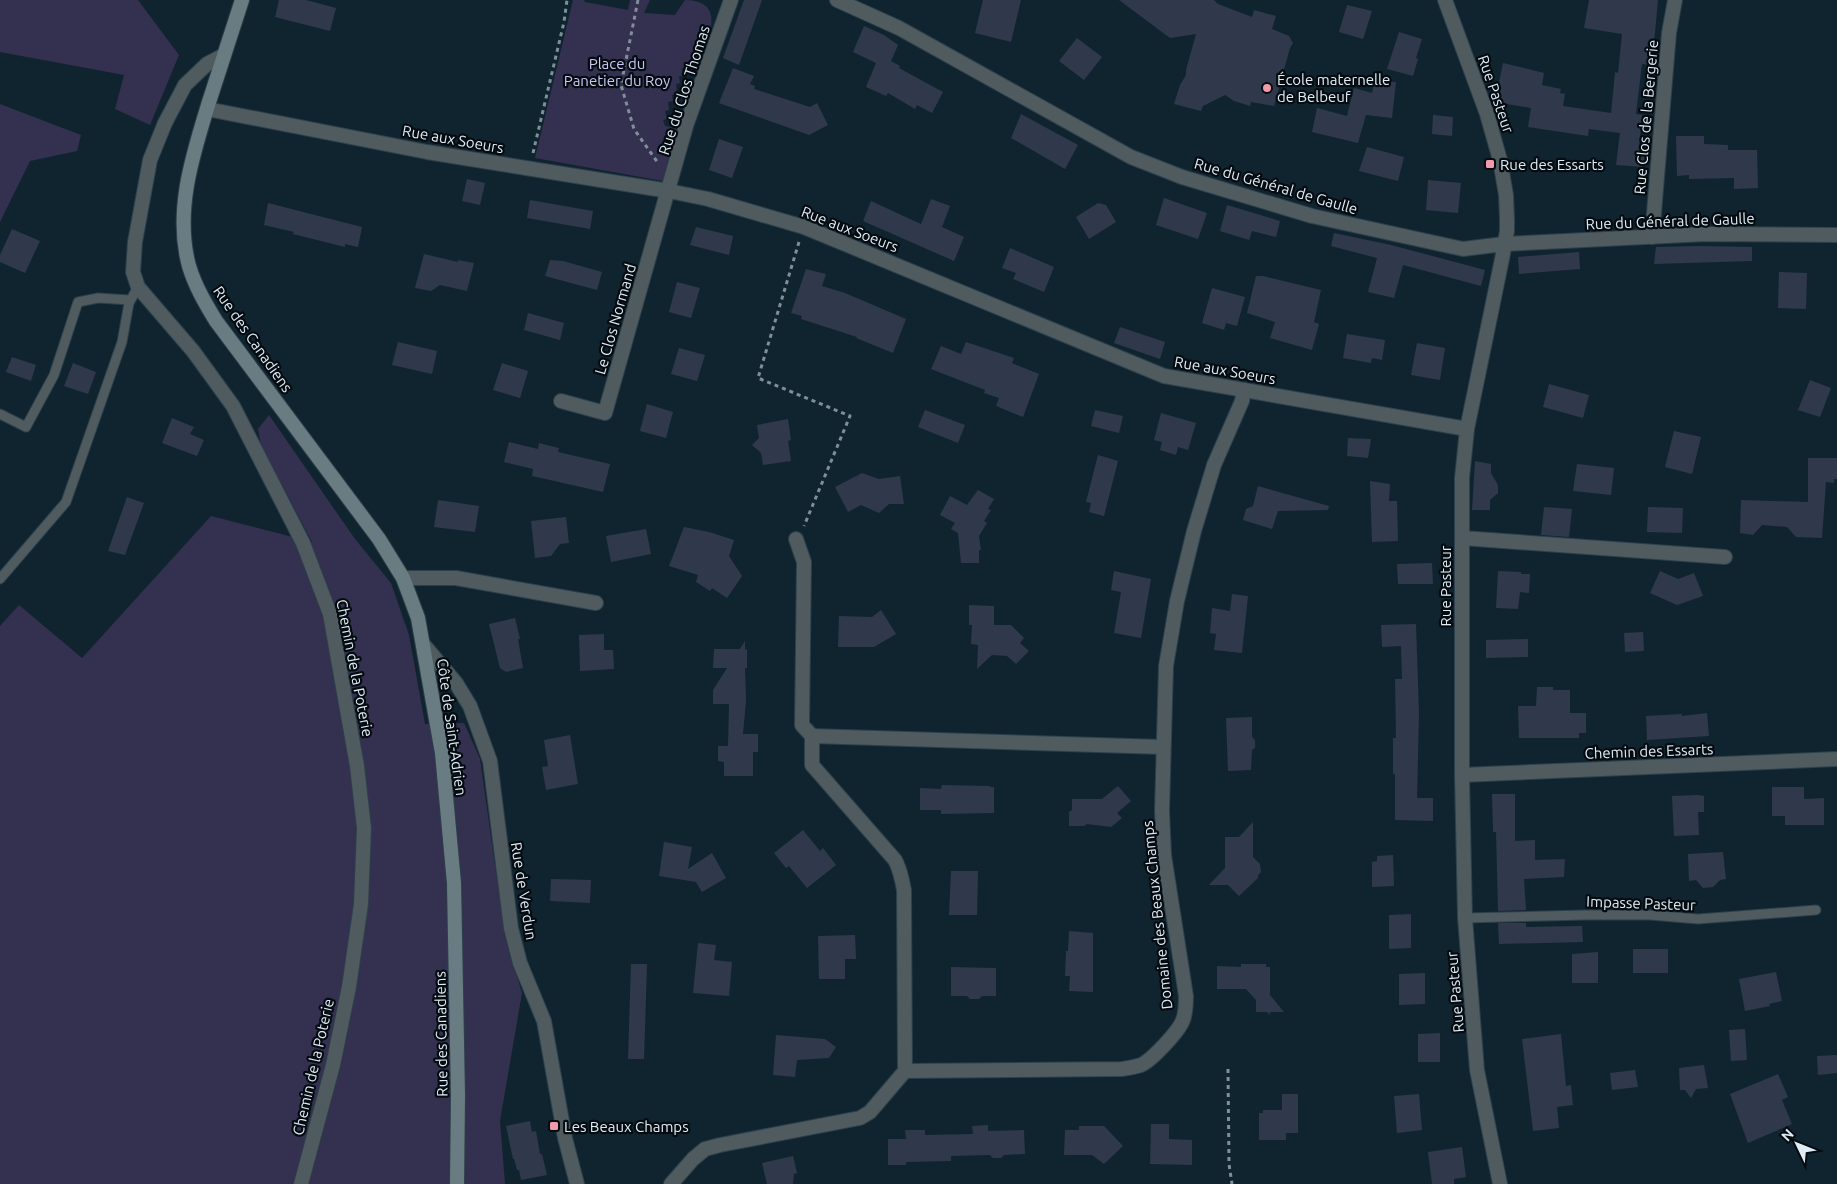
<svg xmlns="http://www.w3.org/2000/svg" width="1837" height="1184" font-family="Ubuntu,sans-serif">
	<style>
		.green { fill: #34304f }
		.building { fill: #2f394b }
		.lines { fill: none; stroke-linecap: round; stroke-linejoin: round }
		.service-casing { stroke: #2d404c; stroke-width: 11 }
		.minor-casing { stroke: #2d404c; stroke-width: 16 }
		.secondary-casing { stroke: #2d404c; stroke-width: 16 }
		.path { stroke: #7f8f99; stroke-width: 3; stroke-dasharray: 4 4; stroke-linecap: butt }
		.service { stroke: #4f5b5e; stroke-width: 9 }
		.minor { stroke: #4f5b5e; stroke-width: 14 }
		.secondary { stroke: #697c81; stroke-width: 14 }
		.poi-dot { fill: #f29aad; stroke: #050c11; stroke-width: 2 }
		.labels { text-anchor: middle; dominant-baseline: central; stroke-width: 4.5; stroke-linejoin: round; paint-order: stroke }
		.park-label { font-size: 15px; fill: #cbc7f5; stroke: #050c11 }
		.poi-label { font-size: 15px; fill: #e0ecf5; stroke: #050c11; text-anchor: start }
		.street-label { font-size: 15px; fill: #e0ecf5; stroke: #050c11 }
	</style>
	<rect width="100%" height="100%" fill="#102430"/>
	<g class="green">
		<polygon points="0,0 138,0 179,55 150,125 115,109 124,75 0,52"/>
		<path d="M573,0h11l1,2 43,8 2,-10h20l-6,13 31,2 10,-15c44,1 22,40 13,65l-16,3 1,8h-4l1,7 -4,1 1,9 -5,2 1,6 -5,1 1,8 -4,1 2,8 -4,1 2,6 11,2 -13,53 -128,-23z"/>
		<polygon points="0,104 81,135 77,151 30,161 0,222"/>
		<polygon points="269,415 355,539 391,583 409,635 425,724 464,723 480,759 505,936 522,993 500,1121 505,1184 0,1184 0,626 19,605 82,658 211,516 312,542 261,445 258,429"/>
	</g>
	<g class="building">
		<polygon points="279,0 306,0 336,8 330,31 275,17"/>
		<polygon points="744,0 762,0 739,65 723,58"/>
		<polygon points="983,0 1021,0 1011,42 975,33"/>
		<polygon points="1119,0 1214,0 1218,4 1252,17 1254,10 1276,16 1272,29 1289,36 1293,43 1290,48 1274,106 1251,102 1250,106 1234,101 1225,95 1203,106 1201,111 1174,104 1180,85 1186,75 1186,70 1196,34 1170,38"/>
		<polygon points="1589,0 1658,0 1652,65 1642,64 1636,114 1642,115 1639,146 1646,146 1644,167 1616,165 1620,133 1589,129 1588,136 1528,127 1531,108 1495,102 1503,63 1544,73 1542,85 1561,89 1560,93 1565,94 1563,106 1611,113 1615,72 1618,73 1622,34 1584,28"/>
		<polygon points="1347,5 1372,11 1363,39 1339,32"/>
		<polygon points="864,26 884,35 898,45 891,61 900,66 899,68 943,92 932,113 917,105 915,109 888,93 886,96 866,87 876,63 853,52"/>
		<polygon points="1399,32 1422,39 1416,58 1418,59 1413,76 1387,69"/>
		<polygon points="1077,38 1102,57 1084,80 1059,61"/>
		<polygon points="733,68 754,76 750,84 755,86 754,89 810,107 817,103 828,125 809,135 719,103"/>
		<polygon points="1375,81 1396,82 1392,118 1366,115 1358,143 1312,132 1317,108 1347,116 1354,88 1372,93"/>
		<polygon points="1021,114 1078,145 1065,169 1011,138"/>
		<polygon points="1433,115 1453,117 1452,136 1432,134"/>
		<polygon points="1676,136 1704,136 1704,144 1728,145 1728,150 1757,150 1758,188 1734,189 1734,178 1689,179 1689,175 1677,176"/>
		<polygon points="719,139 743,147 732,178 709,170"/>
		<polygon points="1367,147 1404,157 1398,181 1359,171"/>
		<polygon points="467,179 485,183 480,205 462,201"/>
		<polygon points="1428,180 1461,183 1458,213 1426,210"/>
		<polygon points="1164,198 1207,213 1198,239 1156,225"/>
		<polygon points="931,199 950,206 942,227 964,237 954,261 863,221 871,201 921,224"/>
		<polygon points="530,200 593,211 590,229 527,218"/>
		<polygon points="268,203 362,227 358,247 345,244 345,247 293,234 294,232 264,225"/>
		<polygon points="1098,203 1106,205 1116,222 1089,239 1076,217"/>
		<polygon points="1227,205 1280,221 1276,237 1252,231 1249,240 1220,231"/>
		<polygon points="696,227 733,236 729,255 690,245"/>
		<polygon points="12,229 40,241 25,273 0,262 0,255"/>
		<polygon points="1334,233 1391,245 1485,270 1481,286 1403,265 1394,298 1368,292 1377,258 1331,246"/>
		<polygon points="1698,246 1752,247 1752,261 1654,264 1656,247"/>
		<polygon points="1010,248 1054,267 1044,292 1013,279 1016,273 1002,268"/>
		<polygon points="1579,252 1580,269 1519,274 1518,257"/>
		<polygon points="424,254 458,262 458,260 474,263 467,291 440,285 431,291 415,288"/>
		<polygon points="550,260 563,261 602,272 597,290 545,276"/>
		<polygon points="806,269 826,274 822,286 845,293 906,319 893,353 856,338 857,337 801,319 802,316 791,313"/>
		<polygon points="1779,272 1807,273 1806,309 1778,308"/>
		<polygon points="1256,276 1263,276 1321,290 1314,322 1319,324 1312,350 1270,338 1275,322 1247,313"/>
		<polygon points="677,282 700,288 691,318 669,312"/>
		<polygon points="1212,288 1245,297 1237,326 1226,323 1224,330 1202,323"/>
		<polygon points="528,313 564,323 560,340 524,330"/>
		<polygon points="1120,327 1165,342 1160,359 1114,343"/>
		<polygon points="1347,334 1385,340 1382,360 1372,358 1371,363 1343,358"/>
		<polygon points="398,342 437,351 432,374 392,365"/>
		<polygon points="966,342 1014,358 1012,363 1039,374 1023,417 996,406 999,398 984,393 985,390 931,369 941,346 961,354"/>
		<polygon points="1417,343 1445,348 1440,380 1411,375"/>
		<polygon points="679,348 705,355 697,381 671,374"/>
		<polygon points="12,357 36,365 31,381 6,372"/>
		<polygon points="73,363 96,372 88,394 64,386"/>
		<polygon points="502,363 528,371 520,398 493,390"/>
		<polygon points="1810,380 1831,388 1820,417 1798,410"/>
		<polygon points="1549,384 1589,395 1583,418 1543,407"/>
		<polygon points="647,404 673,412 666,438 640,431"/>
		<polygon points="925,410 965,425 958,443 918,427"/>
		<polygon points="1095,410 1123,416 1119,433 1091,426"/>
		<polygon points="1161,413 1196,423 1188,450 1178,447 1176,455 1160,450 1162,442 1154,440"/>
		<polygon points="172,418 194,427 190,434 204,440 197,456 162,443"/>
		<polygon points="788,419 791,440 788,441 791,461 763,465 761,453 752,445 759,438 757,425"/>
		<polygon points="1674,431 1701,437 1692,474 1665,467"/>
		<polygon points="1348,438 1371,439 1368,458 1347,456"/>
		<polygon points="509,442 538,449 539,443 559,448 558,452 610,464 603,492 532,476 533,469 504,462"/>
		<polygon points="1098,455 1118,461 1104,516 1089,512 1091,503 1086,502"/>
		<polygon points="1808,458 1837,458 1837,479 1834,479 1834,483 1826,482 1822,538 1796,537 1787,527 1762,525 1753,535 1740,533 1741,500 1808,502"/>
		<polygon points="1475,461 1491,464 1491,473 1498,485 1498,493 1490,500 1490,510 1472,510"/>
		<polygon points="1577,464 1614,468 1611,495 1573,491"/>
		<polygon points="862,473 879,479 900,476 904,504 889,504 879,513 861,505 848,512 835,487"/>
		<polygon points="1370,481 1390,484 1389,501 1397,501 1398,541 1372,542"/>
		<polygon points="1258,486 1329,506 1328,510 1278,511 1272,529 1243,520 1246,509 1253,506"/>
		<polygon points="978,490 994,499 988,509 991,510 984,521 987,523 979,536 981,550 979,550 979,563 961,563 958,533 951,529 955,523 940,515 950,496 967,505"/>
		<polygon points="127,497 144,503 125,555 108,551"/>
		<polygon points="438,500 479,506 475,532 434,527"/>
		<polygon points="1544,507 1572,509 1569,537 1541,535"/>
		<polygon points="1648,507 1683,508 1682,533 1647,532"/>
		<polygon points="566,517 569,543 560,544 551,556 535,558 531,521"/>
		<polygon points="684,527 709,532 734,540 729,556 742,576 727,598 712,588 710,591 696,582 698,575 669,566"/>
		<polygon points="646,529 651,554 611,562 606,536"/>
		<polygon points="1432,563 1433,584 1398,584 1397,564"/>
		<polygon points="1114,571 1151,579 1141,638 1114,633 1121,592 1111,590"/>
		<polygon points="1498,571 1521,572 1521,574 1530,574 1529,593 1520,592 1518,609 1496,608"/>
		<polygon points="1660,571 1678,579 1694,573 1703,596 1677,605 1650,593"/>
		<polygon points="1232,594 1248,596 1242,653 1214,650 1216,634 1210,633 1212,608 1230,611"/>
		<polygon points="969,605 994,606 994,625 1011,625 1024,638 1020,643 1029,651 1016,664 1007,656 992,655 977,669 978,645 971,644 972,625 969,625"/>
		<polygon points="881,610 896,634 874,647 838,647 839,616 872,617"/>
		<polygon points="515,618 520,639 518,639 523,668 506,672 500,668 489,624"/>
		<polygon points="1416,624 1419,713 1417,798 1433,798 1433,821 1395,820 1395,774 1393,774 1393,738 1396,738 1395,679 1402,679 1401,646 1382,647 1381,625"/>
		<polygon points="1643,632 1644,651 1625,652 1624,633"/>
		<polygon points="604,634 604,650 613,650 614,669 580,671 579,635"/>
		<polygon points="1528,639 1528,657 1486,658 1486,640"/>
		<polygon points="745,641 745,649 747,650 747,668 745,668 746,700 743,734 758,734 758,752 753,752 753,776 724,776 724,762 718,761 718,746 728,746 729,704 713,704 713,690 727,668 713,668 714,649 740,649"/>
		<polygon points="1537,687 1553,687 1553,690 1570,690 1570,713 1586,713 1586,733 1579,733 1579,738 1519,738 1518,706 1536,706"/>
		<polygon points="1707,713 1709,736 1647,740 1646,716 1682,714 1682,716"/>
		<polygon points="1252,717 1252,737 1255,740 1255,748 1252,750 1251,770 1228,771 1226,718"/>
		<polygon points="570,735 578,784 546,790 542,767 548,766 544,740"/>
		<polygon points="942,785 990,786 990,787 994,787 994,813 941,814 941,810 920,810 920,788 941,789"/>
		<polygon points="1118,786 1131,801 1117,813 1122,818 1111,827 1087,824 1084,826 1069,826 1069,812 1072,810 1072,799 1102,799"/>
		<polygon points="1772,787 1804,787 1804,799 1824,798 1824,825 1785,825 1785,816 1772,816"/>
		<polygon points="1492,794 1515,794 1515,841 1535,840 1535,860 1565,859 1564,877 1524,879 1526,910 1498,911 1496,832 1493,832"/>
		<polygon points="1698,795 1704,796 1704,812 1698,812 1699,835 1674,836 1672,796"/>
		<polygon points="1253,822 1253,857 1260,864 1261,872 1258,875 1258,878 1239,896 1228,885 1209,885 1225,868 1225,837 1239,837"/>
		<polygon points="803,830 820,851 823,848 836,865 807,888 789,866 786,868 774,853"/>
		<polygon points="664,842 692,847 688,869 712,853 726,878 702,892 696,882 659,876"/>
		<polygon points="1723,852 1726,879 1720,880 1713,887 1703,888 1696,880 1689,881 1688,854"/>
		<polygon points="1393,855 1394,886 1372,887 1372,862 1377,861 1377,856"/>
		<polygon points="951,871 978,871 977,915 949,915"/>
		<polygon points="551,879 591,880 590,903 550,901"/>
		<polygon points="1411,914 1411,948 1389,949 1389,915"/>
		<polygon points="1498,923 1526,923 1526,927 1582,926 1583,942 1499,944"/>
		<polygon points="1069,931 1093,933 1093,992 1069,991 1070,976 1065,976 1066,951 1068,951"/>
		<polygon points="855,935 856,959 845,959 845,979 819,979 818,936"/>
		<polygon points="698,943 716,945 714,960 732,962 729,996 693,993"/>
		<rect x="1633" y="949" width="35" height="24"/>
		<polygon points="1598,952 1598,983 1572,983 1572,954"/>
		<polygon points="631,964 647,964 644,1059 628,1059"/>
		<polygon points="1241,964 1266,964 1266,967 1270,967 1270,995 1284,1012 1270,1012 1270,1015 1267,1012 1256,1012 1256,1000 1246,989 1217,989 1217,966 1241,967"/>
		<polygon points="951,967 996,968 996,996 982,996 979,999 970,999 967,996 951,996"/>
		<polygon points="1776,972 1782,1001 1769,1004 1770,1006 1745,1011 1739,979"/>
		<polygon points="1425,973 1425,1004 1399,1005 1399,974"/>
		<polygon points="1745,1029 1747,1060 1731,1061 1729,1030"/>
		<polygon points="1440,1033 1440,1062 1418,1062 1418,1034"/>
		<polygon points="1561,1034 1566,1086 1571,1085 1573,1105 1557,1107 1559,1128 1533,1131 1522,1039"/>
		<polygon points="776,1035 825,1039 836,1047 829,1058 797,1060 795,1077 773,1075"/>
		<polygon points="1837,1055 1837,1073 1818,1075 1817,1056"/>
		<polygon points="1704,1065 1708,1088 1696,1089 1691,1098 1685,1090 1680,1090 1679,1068"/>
		<polygon points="1635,1070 1638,1087 1612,1090 1610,1073"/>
		<polygon points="1778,1074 1788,1097 1782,1100 1792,1124 1748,1143 1730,1094"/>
		<polygon points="1282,1094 1298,1094 1298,1133 1286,1133 1286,1140 1259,1140 1259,1113 1263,1113 1263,1110 1282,1110"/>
		<polygon points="1419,1094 1422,1130 1397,1133 1394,1096"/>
		<polygon points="530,1121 532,1132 536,1131 540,1154 542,1154 547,1175 521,1180 519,1170 517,1170 514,1159 513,1159 506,1126"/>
		<polygon points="1151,1124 1169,1124 1169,1139 1192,1140 1192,1165 1150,1164"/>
		<polygon points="988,1125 988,1131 1024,1130 1025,1154 1004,1155 1001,1158 993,1158 990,1155 951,1156 951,1161 906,1162 906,1165 888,1165 888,1139 906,1139 905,1130 925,1130 925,1135 973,1134 972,1126"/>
		<polygon points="1079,1126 1104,1126 1123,1146 1104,1164 1092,1155 1064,1155 1065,1130 1079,1130"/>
		<polygon points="1462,1147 1466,1177 1454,1179 1454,1184 1432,1184 1428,1152"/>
		<polygon points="793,1156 797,1173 794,1174 793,1184 767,1184 762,1163"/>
	</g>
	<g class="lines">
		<defs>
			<g id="service">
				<polyline points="0,414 26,427 54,375 78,302 98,298 130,300"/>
				<polyline points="0,579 66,502 122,342 129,303 138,287"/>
				<polyline points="1465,918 1585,915 1650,915 1698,919 1816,910"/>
			</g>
			<g id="minor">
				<polyline points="837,0 899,28 1131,157 1182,177 1312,216 1463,249 1504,244 1706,234 1837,235"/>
				<polyline points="1445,0 1487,114 1500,160 1506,195 1507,219 1507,231 1502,259 1467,429 1462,478 1462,775 1465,918 1477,1070 1500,1184"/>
				<polyline points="224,55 207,64 185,85 165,123 150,160 135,242 133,272 138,287 193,351 233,406 303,543 330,614 357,766 364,828 361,904 349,987 333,1065 301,1184"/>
				<polyline points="207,109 427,152 669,191 708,199 804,227 1164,376 1467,429"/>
				<polyline points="1652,237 1669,33 1675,0"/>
				<polyline points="561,401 605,413 686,126 731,0"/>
				<polyline points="1462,538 1725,557"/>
				<polyline points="403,578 456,578 596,603"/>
				<polyline points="423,644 456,683 470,706 490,761 511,928 520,963 544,1021 565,1138 577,1184"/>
				<polyline points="812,736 1163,747"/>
				<polyline points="1462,775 1837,759"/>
				<path d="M905,1071l217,-2c6,-1 13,-2 19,-4 11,-5 38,-34 42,-45 3,-8 3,-16 3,-24l-22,-141 -2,-44 4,-145 11,-65 17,-70 20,-66 28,-64 2,-11"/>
				<path d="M671,1184l22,-25 12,-10 15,-4 140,-27 10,-6 35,-41 -1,-181c-2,-11 -4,-21 -9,-30l-83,-95v-29l-10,-11 2,-163 -8,-23"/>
			</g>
			<path id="secondary" d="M242,0c-11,34 -22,68 -33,102 -16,52 -35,109 -20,164 6,20 16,37 27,55l163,218 24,39 15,40 24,135 12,130 4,213 -1,88"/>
		</defs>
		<use href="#service" class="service-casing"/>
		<use href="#minor" class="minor-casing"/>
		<use href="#secondary" class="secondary-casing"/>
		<g class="path">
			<polyline points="638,0 621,85 634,129 658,163"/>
			<polyline points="533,153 564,22 567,0"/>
			<polyline points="799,242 758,378 850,416 804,526"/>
			<polyline points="1228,1069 1229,1164 1232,1184"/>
		</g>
		<use href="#service" class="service"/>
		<use href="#minor" class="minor"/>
		<use href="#secondary" class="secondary"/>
	</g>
	<g class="poi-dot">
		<circle cx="1267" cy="88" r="5"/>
		<rect x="1485" y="159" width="10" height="10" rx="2.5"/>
		<rect x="549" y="1121" width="10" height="10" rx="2.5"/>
	</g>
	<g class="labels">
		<g class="park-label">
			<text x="617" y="63">Place du<tspan x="617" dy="17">Panetier du Roy</tspan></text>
		</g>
		<g class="poi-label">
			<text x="1277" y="79">École maternelle<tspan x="1277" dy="17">de Belbeuf</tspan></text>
			<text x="1500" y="164">Rue des Essarts</text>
			<text x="564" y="1126">Les Beaux Champs</text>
		</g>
		<g class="street-label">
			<text transform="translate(684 90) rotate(-72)">Rue du Clos Thomas</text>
			<text transform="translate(1496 94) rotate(71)">Rue Pasteur</text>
			<text transform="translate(1646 117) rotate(-85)">Rue Clos de la Bergerie</text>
			<text transform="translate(453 139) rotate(10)">Rue aux Soeurs</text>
			<text transform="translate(1276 186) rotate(16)">Rue du Général de Gaulle</text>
			<text transform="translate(1670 221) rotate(-2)">Rue du Général de Gaulle</text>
			<text transform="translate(850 229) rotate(21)">Rue aux Soeurs</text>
			<text transform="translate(615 319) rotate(-74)">Le Clos Normand</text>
			<text transform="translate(253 339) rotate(55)">Rue des Canadiens</text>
			<text transform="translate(1225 370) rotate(10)">Rue aux Soeurs</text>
			<text transform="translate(1445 586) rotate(-90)">Rue Pasteur</text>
			<text transform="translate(355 668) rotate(79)">Chemin de la Poterie</text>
			<text transform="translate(452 727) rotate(82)">Côte de Saint-Adrien</text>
			<text transform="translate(1649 751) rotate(-2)">Chemin des Essarts</text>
			<text transform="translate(524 891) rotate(81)">Rue de Verdun</text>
			<text transform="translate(1641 903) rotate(2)">Impasse Pasteur</text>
			<text transform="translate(1157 915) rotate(-96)">Domaine des Beaux Champs</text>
			<text transform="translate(1455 992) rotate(-95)">Rue Pasteur</text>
			<text transform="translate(441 1034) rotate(-91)">Rue des Canadiens</text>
			<text transform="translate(313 1067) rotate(-77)">Chemin de la Poterie</text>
		</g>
	</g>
	<g transform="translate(1797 1144) rotate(313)" stroke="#050c11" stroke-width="4" paint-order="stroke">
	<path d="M0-4L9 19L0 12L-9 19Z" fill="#e0ecf5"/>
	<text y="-8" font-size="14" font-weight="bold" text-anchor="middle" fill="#e0ecf5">N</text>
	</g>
</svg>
